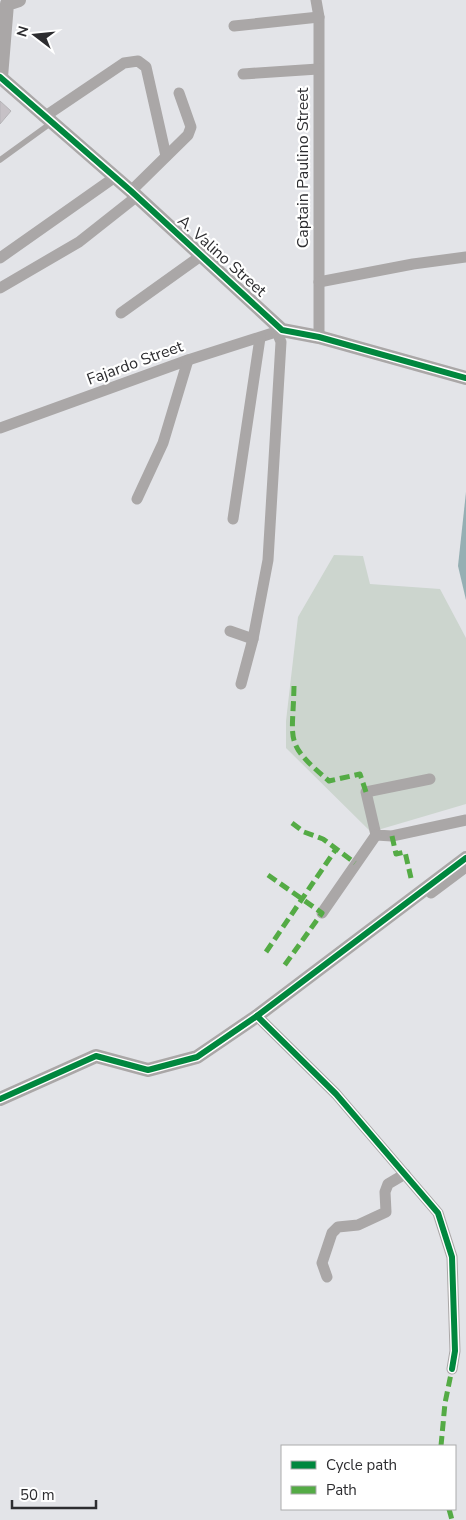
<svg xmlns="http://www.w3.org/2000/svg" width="466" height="1520" font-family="'Nunito Sans',sans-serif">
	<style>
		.green { fill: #ccd5ce }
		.water { fill: #95afb3 }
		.building { fill: #c6c1c6; stroke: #b5b4b7 }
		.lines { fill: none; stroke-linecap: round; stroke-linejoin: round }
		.service { stroke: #aaa7a7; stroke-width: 5.5 }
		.minor { stroke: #aaa7a7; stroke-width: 11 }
		.tertiary { stroke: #aaa7a7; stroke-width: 14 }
		.quiet { stroke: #54ab45; stroke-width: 5; stroke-dasharray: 10 5; stroke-linecap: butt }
		.cycleway-casing { stroke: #fff; stroke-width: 9 }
		.cycleway { stroke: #00873e; stroke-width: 6 }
		.labels { text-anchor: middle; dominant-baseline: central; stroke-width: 4.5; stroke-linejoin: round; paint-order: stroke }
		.street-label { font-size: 16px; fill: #2d2d30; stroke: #fff }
	</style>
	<rect width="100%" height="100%" fill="#e3e4e8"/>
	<polygon class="green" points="334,555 363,556 370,584 440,589 466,638 466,804 371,832 286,748 286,721 298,617"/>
	<polygon class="water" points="466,492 466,600 458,566"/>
	<polygon class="building" points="0,101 11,111 0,124"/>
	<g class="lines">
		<polyline class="service" points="0,160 51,123"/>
		<g class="minor">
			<polyline points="316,0 319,17 319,337"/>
			<polyline points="234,26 319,17"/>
			<polyline points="243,74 318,69"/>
			<polyline points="44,117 124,63 138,61 146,67 166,156"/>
			<polyline points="131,191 188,135 191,127 179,93"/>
			<polyline points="0,258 115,177"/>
			<polyline points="319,282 413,264 466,257"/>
			<polyline points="0,288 79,242 136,197"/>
			<polyline points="121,313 202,255"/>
			<polyline points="0,428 188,360 282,330"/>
			<polyline points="137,499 163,443 188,360"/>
			<polyline points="233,519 260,338"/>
			<polyline points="230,631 253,639"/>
			<polyline points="241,684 253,639 268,560 281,342 277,332"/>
			<polyline points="430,779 366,792 376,835 392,836 466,820"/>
			<polyline points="431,893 466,867"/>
			<polyline points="322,913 376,835"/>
			<polyline points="257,1016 336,1094 438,1213 452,1257 455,1351 452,1369"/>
			<polyline points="327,1277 322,1263 332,1233 338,1227 358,1225 386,1212 385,1192 388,1184 405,1174"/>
		</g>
		<g class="tertiary">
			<polyline points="0,77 131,191 282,330 319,337 466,378"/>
			<polyline points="1,77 7,4 19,0"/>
			<polyline points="0,1099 96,1056 148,1070 197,1057 257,1016 466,858"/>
		</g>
		<g class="quiet">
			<path d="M294,686c-1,56 -11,56 35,95l31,-7 6,18"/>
			<polyline points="292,823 304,832 323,839 355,863"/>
			<polyline points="392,836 396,854 405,852 411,878"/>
			<polyline points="268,875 322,913 284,966"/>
			<polyline points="266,952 336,849"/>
			<polyline points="441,1446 445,1403 452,1369"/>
			<polyline points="449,1509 452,1520"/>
		</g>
		<defs>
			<g id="cycleway">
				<polyline points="0,77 131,191 282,330 319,337 466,378"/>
				<polyline points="257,1016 336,1094 438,1213 452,1257 455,1351 452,1369"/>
				<polyline points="0,1099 96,1056 148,1070 197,1057 257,1016 466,858"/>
			</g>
		</defs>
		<use href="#cycleway" class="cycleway-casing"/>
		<use href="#cycleway" class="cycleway"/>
	</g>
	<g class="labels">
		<g class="street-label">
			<text transform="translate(303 168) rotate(-90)">Captain Paulino Street</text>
			<text transform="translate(222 256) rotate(42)">A. Valino Street</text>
			<text transform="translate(135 363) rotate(-20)">Fajardo Street</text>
		</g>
	</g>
	<rect x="281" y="1445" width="175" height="65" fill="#ffffff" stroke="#ababac"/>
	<rect x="291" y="1461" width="25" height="8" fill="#00873e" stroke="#ababac"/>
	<text x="326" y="1470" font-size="15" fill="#2d2d30">Cycle path</text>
	<rect x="291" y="1486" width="25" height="8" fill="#54ab45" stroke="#ababac"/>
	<text x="326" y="1495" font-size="15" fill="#2d2d30">Path</text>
	<g transform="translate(35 35) rotate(286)" stroke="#ffffff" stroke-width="4" paint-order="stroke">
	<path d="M0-4L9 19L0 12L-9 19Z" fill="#2d2d30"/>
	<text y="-8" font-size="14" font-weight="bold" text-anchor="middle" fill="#2d2d30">N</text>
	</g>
	<path d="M12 1500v8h84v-8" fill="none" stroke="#2d2d30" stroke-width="2.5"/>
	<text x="20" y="1500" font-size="15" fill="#2d2d30" stroke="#ffffff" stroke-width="4" paint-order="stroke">50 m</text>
</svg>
